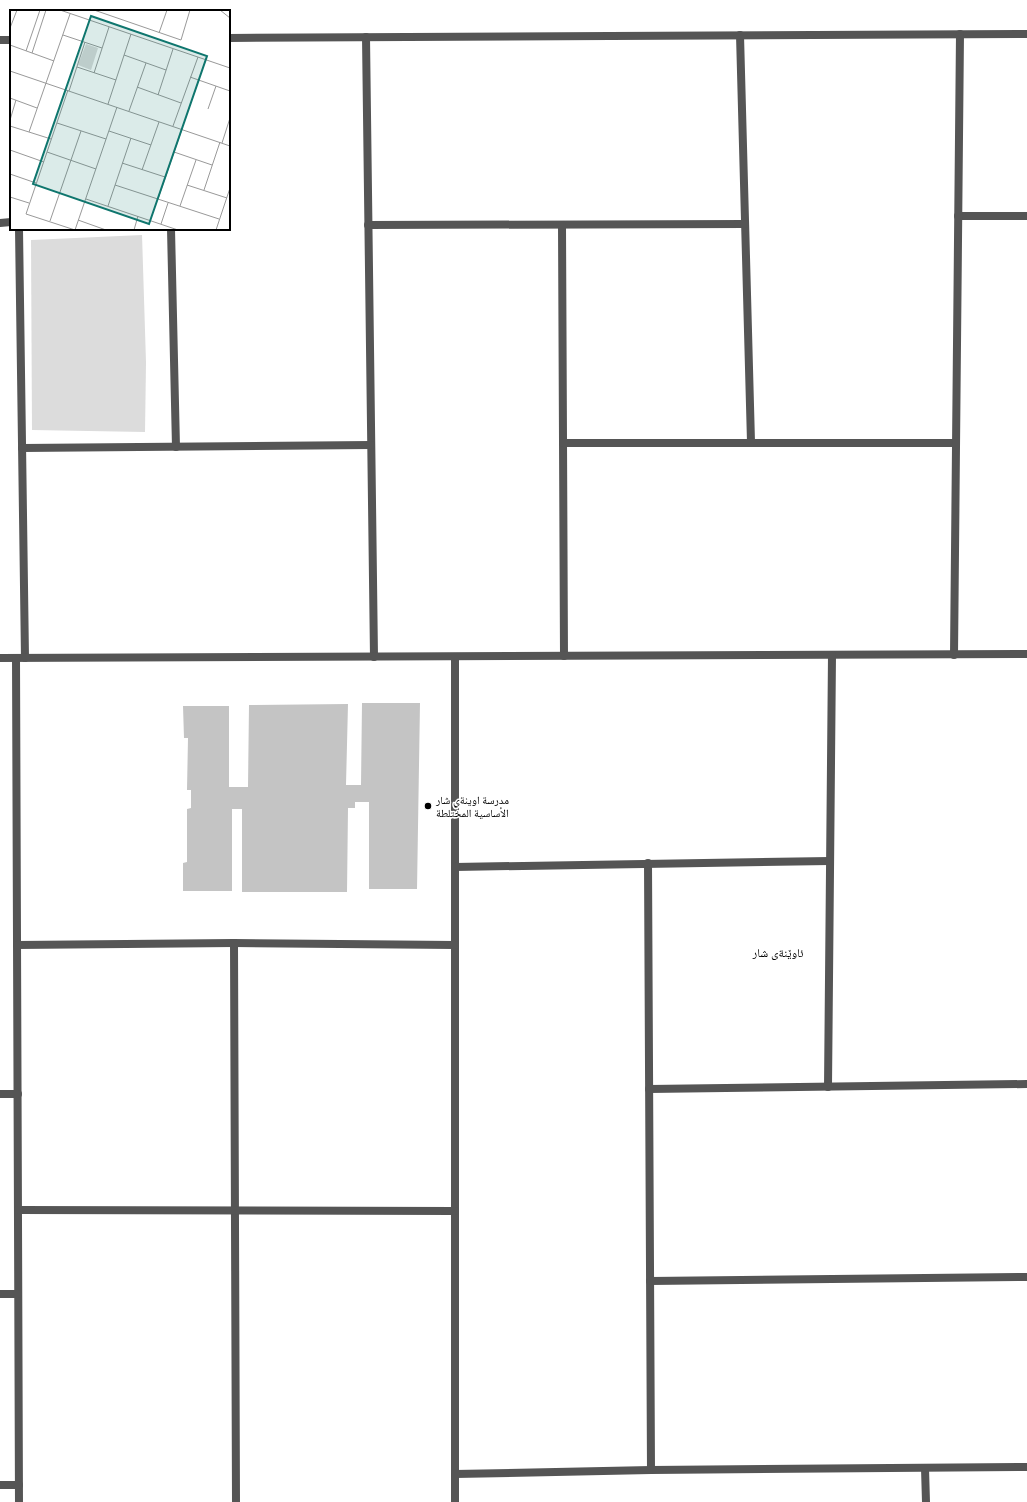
<svg xmlns="http://www.w3.org/2000/svg" width="1027" height="1502" font-family="Figtree,'Noto Naskh Arabic',sans-serif">
	<style>
		.green { fill: #dcdcdc }
		.building { fill: #c4c4c4 }
		.lines { fill: none; stroke-linecap: round; stroke-linejoin: round }
		.minor { stroke: #555; stroke-width: 8 }
		.poi-dot { fill: #000; stroke: #fff; stroke-width: 1.5 }
		.labels { text-anchor: middle; dominant-baseline: central; stroke-width: 3; stroke-linejoin: round; paint-order: stroke }
		.poi-label { font-size: 11px; fill: #000; stroke: #fff; text-anchor: start }
		.neighbourhood-label { font-size: 12px; fill: #000; stroke: #fff }
		.inset-road { fill: none; stroke: #999; stroke-width: 1 }
		.view { fill: #0f766e; fill-opacity: 0.15; stroke: #0f766e; stroke-width: 2 }
		.inset-edge { fill: none; stroke: #000; stroke-width: 2 }
	</style>
	<rect width="100%" height="100%" fill="#fff"/>
	<polygon class="green" points="142,235 146,363 145,432 32,430 31,240"/>
	<polygon class="building" points="362,703 420,703 417,889 369,889 369,802 355,802 355,808 348,808 347,892 242,892 242,809 232,809 232,891 183,891 183,863 187,862 187,809 191,808 191,790 187,790 188,738 184,738 183,706 229,706 229,787 248,787 249,705 348,704 346,785 361,785"/>
	<g class="lines">
		<g class="minor">
			<polyline points="740,35 751,442"/>
			<polyline points="366,37 374,657"/>
			<polyline points="229,38 1027,34"/>
			<polyline points="0,40 11,40"/>
			<polyline points="958,216 1027,216"/>
			<polyline points="0,223 11,222"/>
			<polyline points="368,225 745,224"/>
			<polyline points="562,225 564,656"/>
			<polyline points="19,229 25,658"/>
			<polyline points="171,229 176,447"/>
			<polyline points="563,443 956,443"/>
			<polyline points="22,448 371,445"/>
			<polyline points="954,655 960,34"/>
			<polyline points="455,657 455,1502"/>
			<polyline points="0,658 1027,654"/>
			<polyline points="16,658 19,1502"/>
			<polyline points="648,863 651,1470"/>
			<polyline points="455,867 830,861"/>
			<polyline points="234,943 236,1502"/>
			<polyline points="17,945 234,943 455,945"/>
			<polyline points="828,1087 832,655"/>
			<polyline points="649,1089 1027,1084"/>
			<polyline points="0,1094 18,1094"/>
			<polyline points="18,1210 455,1211"/>
			<polyline points="650,1281 1027,1277"/>
			<polyline points="0,1294 18,1294"/>
			<polyline points="925,1468 926,1502"/>
			<polyline points="455,1474 651,1470 1027,1467"/>
			<polyline points="0,1485 19,1485"/>
		</g>
	</g>
	<circle class="poi-dot" cx="428" cy="806" r="4"/>
	<g class="labels">
		<g class="poi-label">
			<text x="436" y="800">مدرسة اوينةي شار<tspan x="436" dy="13">الأساسية المختلطة</tspan></text>
		</g>
		<g class="neighbourhood-label">
			<text x="778" y="953">ئاوێنةی شار</text>
		</g>
	</g>
	<g transform="translate(10 10)">
		<rect width="220" height="220" fill="#fff"/>
		<path d="M76,34l12,4 -7,22 -13,-5z" fill="#dcdcdc"/>
		<path class="inset-road" d="M50,0l170,58M84,0l87,30 9,-30M210,0l10,8M0,18l7,-18M149,23l8,-23M53,25l39,13M0,35l44,16M16,41l14,-41M22,43l14,-43M114,45l42,15M67,57l39,13M0,61l220,75M84,63l15,-46M180,67l40,14M36,73l24,-69M127,77l44,16M58,80l-42,124 49,16 42,-123M59,81l16,-49M148,85l15,-46M0,88l27,10M98,94l23,-70M198,99l8,-23M119,101l17,-48M0,110l6,-20M47,113l49,16M0,116l41,13M163,116l25,-69M99,121l42,14M19,122l17,-49M212,133l8,-25M0,140l34,12M37,142l49,17M164,142l38,13M112,153l43,14M132,160l17,-48M0,164l26,9M105,175l104,34M177,175l40,13M194,180l16,-48M0,187l19,6M76,189l92,31M148,189l24,-70M98,196l23,-68M170,196l16,-46M68,210l28,10M40,211l31,-90M151,214l7,-21M124,220l4,-14M206,220l14,-42"/>
		<path class="view" d="M81,6l116,40 -58,168 -116,-40z"/>
		<rect width="220" height="220" class="inset-edge"/>
	</g>
</svg>
